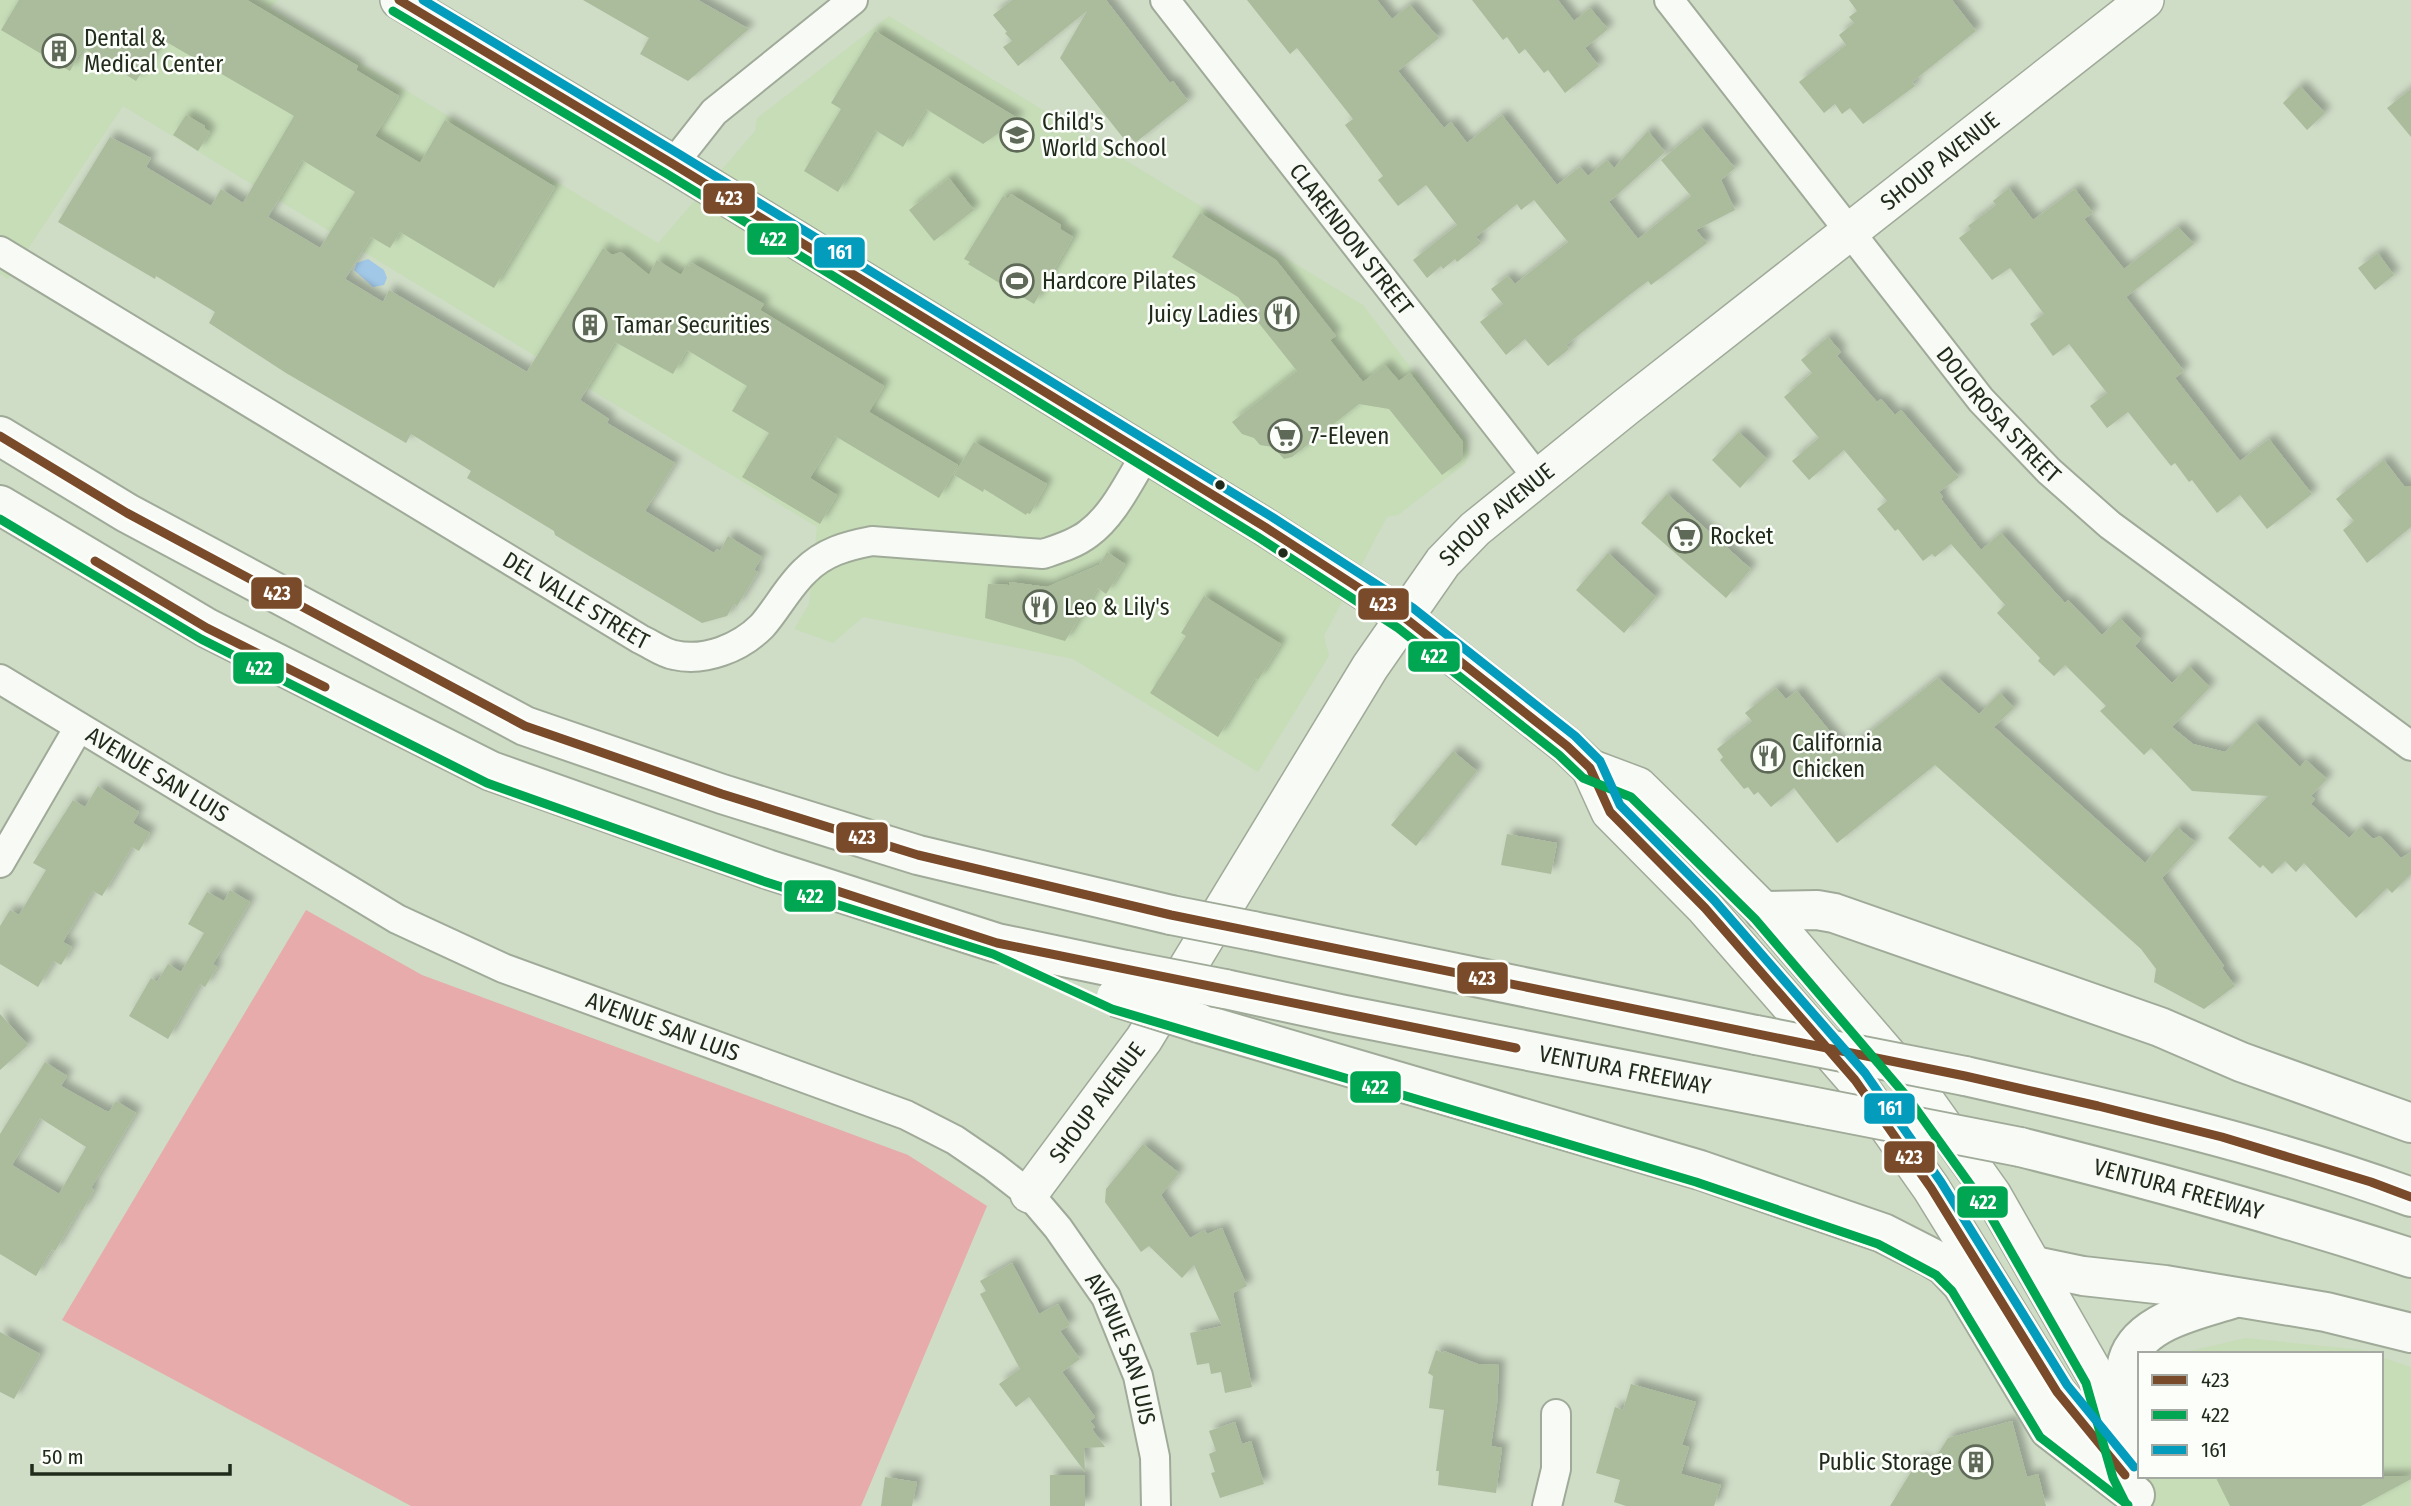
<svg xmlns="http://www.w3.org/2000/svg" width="2411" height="1506" font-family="'Fira Sans Condensed',sans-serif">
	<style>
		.built { fill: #c7ddb8 }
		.green { fill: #e6abaa }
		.water { fill: #a2c8e8 }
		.building { fill: #aabc9c; fill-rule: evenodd; filter: url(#shadow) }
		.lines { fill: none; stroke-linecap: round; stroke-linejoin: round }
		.minor-casing { stroke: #a0aa98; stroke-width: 32 }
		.major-casing { stroke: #a0aa98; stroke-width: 40 }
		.highway-casing { stroke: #a0aa98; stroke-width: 42 }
		.minor { stroke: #f8faf6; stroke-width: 28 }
		.major { stroke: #f8faf6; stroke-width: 37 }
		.highway { stroke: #f8faf6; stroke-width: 38 }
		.highway-bridge-casing { stroke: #a0aa98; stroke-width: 42; stroke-linecap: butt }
		.highway-bridge { stroke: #f8faf6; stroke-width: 38 }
		.bus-1-casing { stroke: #fcfefa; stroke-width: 14 }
		.bus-2-casing { stroke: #fcfefa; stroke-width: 14 }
		.bus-3-casing { stroke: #fcfefa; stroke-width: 14 }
		.bus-1 { stroke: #7a4b2a; stroke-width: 9 }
		.bus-2 { stroke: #00a651; stroke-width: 9 }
		.bus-3 { stroke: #039cbc; stroke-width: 9 }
		.bus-dot { fill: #212b1b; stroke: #fcfefa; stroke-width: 2.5 }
		.labels { text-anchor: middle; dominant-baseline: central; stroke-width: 5; stroke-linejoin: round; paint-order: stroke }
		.poi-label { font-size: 23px; fill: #212b1b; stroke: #fcfefa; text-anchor: start }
		.street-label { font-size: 23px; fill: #212b1b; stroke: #fcfefa }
		.line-badge { stroke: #fcfefa; stroke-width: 2.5 }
		.badge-label { font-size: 19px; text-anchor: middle; font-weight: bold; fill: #fff }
	</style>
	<defs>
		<filter id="shadow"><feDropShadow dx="6" dy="-6" stdDeviation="3.5" flood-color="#0004"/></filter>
	</defs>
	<rect width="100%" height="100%" fill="#cfdcc6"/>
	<g class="built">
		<polygon points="0,0 278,0 270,8 658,243 755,131 757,118 889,16 1363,305 1467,441 1470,454 1465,464 1398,515 1387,517 1324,636 1329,656 1258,772 1073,659 863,617 833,643 794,629 809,604 817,527 123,106 8,279 0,274"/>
		<polygon points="2246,1338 2362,1350 2373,1354 2176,1354"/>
		<polygon points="2381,1357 2411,1367 2411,1506 2143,1506 2081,1392 2140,1368 2140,1476 2381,1476"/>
	</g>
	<polygon class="green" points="306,910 422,975 908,1155 987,1206 861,1506 411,1506 62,1320"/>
	<polygon class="water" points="368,259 384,270 387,278 384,285 373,287 354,270 357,263"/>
	<g class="building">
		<path d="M19,0h228l111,66 -2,4 43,26 -24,40 45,27 25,-43 110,67 -61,101 -94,-56 -10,16 -19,-11 -26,42 38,23 6,-12 138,82 76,-124 9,7 9,-3 28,23 8,-15 24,15 6,-10 3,2 2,-4 72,41 -4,6 124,76 -15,26 89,53 -19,33 -104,-62 -25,42 27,17 -17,29 -78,-47 27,-44 -37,-22 15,-25 -60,-36 -14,24 -58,-32 -35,58 29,19 -2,4 68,40 -30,48 69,42 3,-4 3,2 8,-15 34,21 -8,13 4,2 -21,34 -3,-2 -7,12 -25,7 -111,-66 -36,-22 -1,-4 -87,-53 4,-7 -60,-37 -5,9 -120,-70 -77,-50 6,-11 -59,-36 -1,3 -97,-57 52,-85 41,21 -5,9 65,39 10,-17 22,14 51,-87 -131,-76 -27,41 -53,-33 -13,23 -69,-41zM302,160l53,32 -35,56 -52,-31z"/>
		<polygon points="583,0 698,0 749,29 688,81 640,54 649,38"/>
		<polygon points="1012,0 1106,0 1170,83 1173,81 1188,101 1135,143 1129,135 1124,139 1060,58 1087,11 1018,66 1003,47 1012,41 1005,33 1007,32 993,15"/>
		<polygon points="1247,0 1377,0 1392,19 1410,5 1439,38 1398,71 1444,128 1451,122 1467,143 1502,115 1557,185 1580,167 1588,176 1607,160 1614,168 1648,131 1665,152 1609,202 1638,239 1691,196 1661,160 1701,127 1735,168 1721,180 1735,210 1696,230 1707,243 1651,285 1648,281 1628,296 1566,345 1569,349 1548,366 1525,339 1506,355 1480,322 1503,304 1491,289 1508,276 1515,284 1568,242 1534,200 1521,210 1517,204 1476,237 1481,243 1457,262 1455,259 1443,269 1441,266 1427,278 1413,260 1457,225 1426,185 1398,206 1378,180 1383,176 1345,125 1353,119 1297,48 1290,54"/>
		<polygon points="1472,0 1558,0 1574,21 1590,8 1608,29 1585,48 1599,66 1565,93 1548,70 1544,73 1525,49 1519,54 1507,37 1503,40"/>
		<polygon points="1849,0 1952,0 1976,31 1912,82 1915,86 1863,124 1850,108 1842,114 1835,104 1824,113 1799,82 1846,45 1839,35 1854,23 1849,17 1857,11"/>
		<polygon points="875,31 968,88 1019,119 983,144 926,109 903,147 875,130 838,192 804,171 841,109 831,103"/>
		<polygon points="2300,86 2325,113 2307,130 2283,103"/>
		<polygon points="2411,89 2411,137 2387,108"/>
		<polygon points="186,115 205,126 204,128 210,132 198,151 173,135"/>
		<polygon points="949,178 974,210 934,241 909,210"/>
		<polygon points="2009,188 2033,220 2075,189 2093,213 2084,219 2124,269 2178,227 2194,244 2126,297 2184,371 2175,378 2240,461 2269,439 2312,494 2267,529 2240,495 2217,513 2192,480 2189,482 2175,463 2171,466 2128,412 2107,428 2090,406 2107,393 2069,344 2053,356 2030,324 2044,314 2010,268 1992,280 1959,238 1971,229 1968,226 1996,205 1993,201"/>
		<polygon points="1011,194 1061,225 1060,229 1073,237 1034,304 968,264 970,262 964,259 1003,196 1008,199"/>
		<polygon points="1200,213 1276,260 1336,336 1330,340 1363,382 1385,365 1399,381 1410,373 1463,442 1463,456 1461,461 1442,475 1389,409 1359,404 1292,457 1284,459 1273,447 1260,445 1254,438 1242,434 1232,422 1297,371 1238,297 1172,257"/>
		<polygon points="2378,253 2394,275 2375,290 2358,268"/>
		<polygon points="1828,337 1841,352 1837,356 1877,402 1881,399 1895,415 1901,410 1959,477 1939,492 1943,497 1941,499 1981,550 2001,533 2065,603 2068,600 2102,635 2120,618 2141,639 2135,646 2172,683 2189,666 2210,687 2172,727 2193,744 2225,752 2255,722 2300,767 2306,760 2327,779 2311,796 2315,799 2311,804 2349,838 2360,827 2373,839 2380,836 2401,858 2411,852 2411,874 2392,893 2387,888 2356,918 2304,863 2296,872 2285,861 2272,874 2263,865 2260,868 2228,838 2268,796 2192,791 2151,748 2144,755 2100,711 2106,706 2065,665 2054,676 2038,661 2040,658 1997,613 2005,605 1951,544 1935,557 1932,554 1923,561 1898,529 1895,531 1877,509 1887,501 1844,450 1809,480 1792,461 1819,438 1784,397 1812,373 1801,360"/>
		<polygon points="1739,432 1767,459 1740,488 1712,460"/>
		<polygon points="974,442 1047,484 1030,514 1027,513 1026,515 984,489 983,492 954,475"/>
		<polygon points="2384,460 2404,486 2411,486 2411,527 2367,563 2343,530 2354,521 2336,499"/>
		<polygon points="1667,494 1751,569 1726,598 1641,523"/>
		<polygon points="1107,552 1125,564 1106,594 1098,588 1065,641 985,618 988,584 1009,585 1010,582 1047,587 1099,565"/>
		<polygon points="1608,553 1656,597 1624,633 1576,590"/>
		<polygon points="1204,596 1281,644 1258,680 1255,678 1218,737 1150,693 1186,636 1181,633"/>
		<polygon points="1938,678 1979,714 2000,693 2014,708 1994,727 2145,863 2177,827 2195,842 2162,878 2224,966 2222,968 2235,986 2204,1009 2154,982 2156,969 2141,949 1935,765 1837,843 1794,788 1771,807 1758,792 1754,795 1748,787 1744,789 1720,760 1723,757 1717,749 1752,721 1745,713 1776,688 1786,699 1797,691 1846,751"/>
		<polygon points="1453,751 1477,771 1416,846 1391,825"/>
		<polygon points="98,786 139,812 133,823 150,833 139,851 132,847 102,896 93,891 63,942 72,947 61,965 54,961 38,987 0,964 0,926 10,910 19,915 46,870 33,863 73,800 85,807"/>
		<polygon points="1507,834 1557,843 1551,874 1501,865"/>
		<polygon points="230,890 250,902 213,964 217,967 205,987 200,984 168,1039 129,1016 151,978 157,982 168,964 181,972 204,933 188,924 207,892 224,901"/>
		<polygon points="0,1014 28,1045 0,1070"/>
		<path d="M45,1062l22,14 -6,10 43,24 5,2 7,-11 20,12 -45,75 3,2 -12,21 -2,-2 -25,42 -3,-2 -16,27 -36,-22v-120zM40,1118l46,29 -27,47 -47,-29z"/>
		<polygon points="1143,1144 1179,1173 1161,1195 1190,1238 1205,1230 1207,1234 1222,1228 1247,1286 1233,1293 1252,1387 1225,1393 1221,1372 1211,1374 1209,1363 1197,1365 1190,1333 1222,1326 1194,1265 1182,1278 1149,1246 1141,1252 1105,1202 1106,1189"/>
		<polygon points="1012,1263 1039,1314 1058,1304 1070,1325 1060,1331 1080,1359 1062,1372 1095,1417 1090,1421 1095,1427 1092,1429 1105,1447 1084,1448 1085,1472 1029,1397 1016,1407 999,1384 1020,1369 980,1294 986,1291 980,1281"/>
		<polygon points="0,1332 40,1354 14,1399 0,1392"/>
		<polygon points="1436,1350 1443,1353 1444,1351 1478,1364 1499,1365 1497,1404 1491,1446 1502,1448 1496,1493 1438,1485 1439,1471 1436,1471 1444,1410 1429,1408 1433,1376 1428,1373"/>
		<polygon points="1631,1384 1696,1402 1682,1445 1689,1447 1681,1474 1721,1485 1714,1506 1626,1506 1614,1502 1620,1480 1596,1473 1615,1407 1623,1410"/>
		<polygon points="2012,1421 2027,1477 2038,1474 2046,1506 1890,1506 1919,1459 1930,1466 1948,1438"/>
		<polygon points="1235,1422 1242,1444 1251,1441 1264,1484 1220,1498 1211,1473 1215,1472 1209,1454 1216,1451 1209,1431"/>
		<rect x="1050" y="1475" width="35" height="31"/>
		<polygon points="2215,1476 2411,1476 2411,1479 2361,1506 2230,1506"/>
		<polygon points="885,1477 917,1482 912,1506 881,1506"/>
	</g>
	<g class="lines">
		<defs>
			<g id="minor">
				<path id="s1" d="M1165,0l373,478"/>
				<path id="s2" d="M1669,0l312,400 68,71 61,54 301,221"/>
				<polyline points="673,164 714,112 853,0"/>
				<path id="s3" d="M0,251l640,388c11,5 23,14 34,16 31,7 66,-7 88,-29 15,-17 26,-39 43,-55 19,-19 41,-25 67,-30l171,13c15,-5 32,-10 45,-20 26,-19 41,-53 58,-80"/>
				<path id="s4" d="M0,679l397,240 106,49 403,147 49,25 38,26 36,28 29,34 48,69 32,79 17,81 1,49"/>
				<polyline points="0,863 79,727"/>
				<polyline points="1547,1506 1556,1469 1556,1414"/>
			</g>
			<g id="major">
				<polyline points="399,0 673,164 1265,527 1405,618 1567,746 1590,768 1610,812 1705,908 1855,1080 1931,1188 2057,1392 2125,1475"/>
				<polyline points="1590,768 1638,786 1685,832 1764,911 1918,1090 1992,1194 2097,1378 2121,1460"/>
				<path id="s5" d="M1029,1194l115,-155 226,-372 73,-105 32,-33 151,-122 519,-407"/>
			</g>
			<g id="highway">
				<polyline points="0,436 127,513 525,726 722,794 918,855 1171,915"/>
				<polyline points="0,505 207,628 491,771 767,869 997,943 1126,970"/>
				<polyline points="1764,911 1817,910 1834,913 2160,1027 2241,1062 2411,1123"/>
				<polyline points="1253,931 1756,1035"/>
				<path id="s6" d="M1225,989l115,25 470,92"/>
				<polyline points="1199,1023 1700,1170 1883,1233 1932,1258 1944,1265 1962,1284 2049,1429 2135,1495"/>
				<path d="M1965,1076c151,34 301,68 446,121"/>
				<path id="s7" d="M2020,1147c132,33 262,69 391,111"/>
				<polyline points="2035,1266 2083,1276 2165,1285 2326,1312 2411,1333"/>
				<path d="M2125,1475c3,-23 7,-47 7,-70 0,-12 -8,-25 -6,-37 7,-46 69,-57 106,-69"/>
			</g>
		</defs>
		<use href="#minor" class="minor-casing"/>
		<use href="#major" class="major-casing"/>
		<use href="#highway" class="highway-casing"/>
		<use href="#minor" class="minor"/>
		<use href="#major" class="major"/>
		<use href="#highway" class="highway"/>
		<defs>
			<g id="highway-bridge">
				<polyline points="1171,915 1253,931"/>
				<polyline points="1126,970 1225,989"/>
				<polyline points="1116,997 1199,1023"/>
				<polyline points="1756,1035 1965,1076"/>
				<polyline points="1810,1106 2020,1147"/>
			</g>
		</defs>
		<use href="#highway-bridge" class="highway-bridge-casing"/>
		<use href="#highway-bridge" class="highway-bridge"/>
		<defs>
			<g id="bus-1">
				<polyline points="399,0 673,164 1265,527 1405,618 1567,746 1590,768 1610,812 1705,908 1855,1080 1931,1188 2057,1392 2125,1475"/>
				<polyline points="0,436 127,513 525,726 722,794 918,855 1171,915 1965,1076 2098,1106 2222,1137 2371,1182 2411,1197"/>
				<polyline points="95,561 207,628 325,687"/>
				<polyline points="828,888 997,943 1516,1048"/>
			</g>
			<g id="bus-2">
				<polyline points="393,11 667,174 1258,537 1398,628 1559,755 1583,778 1631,797 1676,841 1755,919 1908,1098 1982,1201 2086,1383 2113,1478 2127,1506"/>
				<polyline points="0,519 201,639 487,783 763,881 993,954 1112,1009 1696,1182 1878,1244 1936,1275 1952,1291 2040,1437 2128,1505"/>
			</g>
			<polyline id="bus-3" points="423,0 679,154 1272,517 1413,608 1575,736 1600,761 1620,805 1714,900 1865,1073 1941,1182 2067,1385 2134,1467"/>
		</defs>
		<use href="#bus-1" class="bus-1-casing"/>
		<use href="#bus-2" class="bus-2-casing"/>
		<use href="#bus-3" class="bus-3-casing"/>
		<use href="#bus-1" class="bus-1"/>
		<use href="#bus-2" class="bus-2"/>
		<use href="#bus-3" class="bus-3"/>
	</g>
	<defs>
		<symbol id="building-ring" viewBox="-11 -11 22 22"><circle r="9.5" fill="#fcfefa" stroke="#5e6957" stroke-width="1.5"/><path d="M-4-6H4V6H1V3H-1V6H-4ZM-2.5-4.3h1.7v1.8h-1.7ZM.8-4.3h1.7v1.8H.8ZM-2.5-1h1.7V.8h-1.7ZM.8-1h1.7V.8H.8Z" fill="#5e6957"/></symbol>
		<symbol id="school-ring" viewBox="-11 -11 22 22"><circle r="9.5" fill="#fcfefa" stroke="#5e6957" stroke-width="1.5"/><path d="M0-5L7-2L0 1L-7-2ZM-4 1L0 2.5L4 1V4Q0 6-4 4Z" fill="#5e6957"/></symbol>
		<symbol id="stadium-ring" viewBox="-11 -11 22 22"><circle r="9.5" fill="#fcfefa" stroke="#5e6957" stroke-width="1.5"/><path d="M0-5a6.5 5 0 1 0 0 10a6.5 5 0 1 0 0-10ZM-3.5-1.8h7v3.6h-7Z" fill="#5e6957"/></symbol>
		<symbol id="restaurant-ring" viewBox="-11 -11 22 22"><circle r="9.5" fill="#fcfefa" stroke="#5e6957" stroke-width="1.5"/><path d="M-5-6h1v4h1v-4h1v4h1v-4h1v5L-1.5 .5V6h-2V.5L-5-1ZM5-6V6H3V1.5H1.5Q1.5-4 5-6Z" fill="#5e6957"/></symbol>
		<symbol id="supermarket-ring" viewBox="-11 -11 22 22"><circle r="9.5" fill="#fcfefa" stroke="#5e6957" stroke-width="1.5"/><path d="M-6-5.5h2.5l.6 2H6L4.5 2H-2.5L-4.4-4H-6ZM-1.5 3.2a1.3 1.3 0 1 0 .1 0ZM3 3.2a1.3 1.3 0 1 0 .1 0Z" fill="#5e6957"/></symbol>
	</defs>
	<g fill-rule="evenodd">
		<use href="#building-ring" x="40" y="32" width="38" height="38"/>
		<use href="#school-ring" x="998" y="116" width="38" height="38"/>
		<use href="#stadium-ring" x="998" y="262" width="38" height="38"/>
		<use href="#restaurant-ring" x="1263" y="295" width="38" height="38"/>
		<use href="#building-ring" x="571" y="306" width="38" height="38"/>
		<use href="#supermarket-ring" x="1266" y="417" width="38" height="38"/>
		<use href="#supermarket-ring" x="1666" y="517" width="38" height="38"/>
		<use href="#restaurant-ring" x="1021" y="588" width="38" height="38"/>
		<use href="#restaurant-ring" x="1749" y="737" width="38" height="38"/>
		<use href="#building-ring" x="1957" y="1443" width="38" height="38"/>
	</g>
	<g class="bus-dot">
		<circle cx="1220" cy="485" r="6"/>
		<circle cx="1283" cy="553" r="6"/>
	</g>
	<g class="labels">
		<g class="poi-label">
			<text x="84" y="38">Dental &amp;<tspan x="84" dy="26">Medical Center</tspan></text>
			<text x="1042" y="122">Child's<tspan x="1042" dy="26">World School</tspan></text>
			<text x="1042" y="281">Hardcore Pilates</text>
			<text x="1258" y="314" text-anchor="end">Juicy Ladies</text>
			<text x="614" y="325">Tamar Securities</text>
			<text x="1310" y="436">7-Eleven</text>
			<text x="1710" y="536">Rocket</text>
			<text x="1064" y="607">Leo &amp; Lily's</text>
			<text x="1792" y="743">California<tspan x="1792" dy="26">Chicken</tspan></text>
			<text x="1952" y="1462" text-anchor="end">Public Storage</text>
		</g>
		<g class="street-label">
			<text stroke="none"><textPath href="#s5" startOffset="1395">SHOUP AVENUE</textPath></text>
			<text stroke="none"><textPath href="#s1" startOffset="303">CLARENDON STREET</textPath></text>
			<text stroke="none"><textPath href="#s2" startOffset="530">DOLOROSA STREET</textPath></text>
			<text stroke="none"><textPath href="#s5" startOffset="828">SHOUP AVENUE</textPath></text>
			<text stroke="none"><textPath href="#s3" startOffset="674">DEL VALLE STREET</textPath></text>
			<text stroke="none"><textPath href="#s4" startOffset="184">AVENUE SAN LUIS</textPath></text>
			<text stroke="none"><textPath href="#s4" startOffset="751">AVENUE SAN LUIS</textPath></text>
			<text stroke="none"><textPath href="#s6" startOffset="408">VENTURA FREEWAY</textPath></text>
			<text stroke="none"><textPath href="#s5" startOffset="114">SHOUP AVENUE</textPath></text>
			<text stroke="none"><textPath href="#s7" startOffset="164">VENTURA FREEWAY</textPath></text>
			<text stroke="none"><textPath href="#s4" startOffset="1339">AVENUE SAN LUIS</textPath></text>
		</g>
	</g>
	<g class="line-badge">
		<rect x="702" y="182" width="54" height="33" rx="7" fill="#7a4b2a"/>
		<rect x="746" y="222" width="54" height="34" rx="7" fill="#00a651"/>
		<rect x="813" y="236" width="53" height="33" rx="7" fill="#039cbc"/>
		<rect x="250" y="576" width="53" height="34" rx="7" fill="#7a4b2a"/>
		<rect x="1357" y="587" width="53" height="34" rx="7" fill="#7a4b2a"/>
		<rect x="1407" y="640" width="54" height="33" rx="7" fill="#00a651"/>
		<rect x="232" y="651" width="53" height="34" rx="7" fill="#00a651"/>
		<rect x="835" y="821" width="54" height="33" rx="7" fill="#7a4b2a"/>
		<rect x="783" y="879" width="54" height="34" rx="7" fill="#00a651"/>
		<rect x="1456" y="961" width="53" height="34" rx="7" fill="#7a4b2a"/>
		<rect x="1349" y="1070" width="53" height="34" rx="7" fill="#00a651"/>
		<rect x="1863" y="1092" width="53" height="33" rx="7" fill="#039cbc"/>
		<rect x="1883" y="1140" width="53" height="34" rx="7" fill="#7a4b2a"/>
		<rect x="1956" y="1185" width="53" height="34" rx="7" fill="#00a651"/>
	</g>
	<g class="badge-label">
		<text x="729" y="205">423</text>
		<text x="773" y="246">422</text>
		<text x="840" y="259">161</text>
		<text x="277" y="600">423</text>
		<text x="1383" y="611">423</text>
		<text x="1434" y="663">422</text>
		<text x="259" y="675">422</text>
		<text x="862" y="844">423</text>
		<text x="810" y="903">422</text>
		<text x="1482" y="985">423</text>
		<text x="1375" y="1094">422</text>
		<text x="1890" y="1115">161</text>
		<text x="1909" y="1164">423</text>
		<text x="1983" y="1209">422</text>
	</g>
	<rect x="2138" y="1352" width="245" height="126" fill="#fcfefa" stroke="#a4aaa1" stroke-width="2"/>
	<rect x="2152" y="1375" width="35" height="10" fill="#7a4b2a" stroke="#a4aaa1" stroke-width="2"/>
	<text x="2201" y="1387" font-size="21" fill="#212b1b">423</text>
	<rect x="2152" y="1410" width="35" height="10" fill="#00a651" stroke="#a4aaa1" stroke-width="2"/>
	<text x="2201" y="1422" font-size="21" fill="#212b1b">422</text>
	<rect x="2152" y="1445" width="35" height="10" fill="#039cbc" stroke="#a4aaa1" stroke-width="2"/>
	<text x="2201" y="1457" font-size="21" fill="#212b1b">161</text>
	<path d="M32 1464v10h198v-10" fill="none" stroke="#212b1b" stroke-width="3.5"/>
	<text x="42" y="1464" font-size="21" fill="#212b1b" stroke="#fcfefa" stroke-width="5" paint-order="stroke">50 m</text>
</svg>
